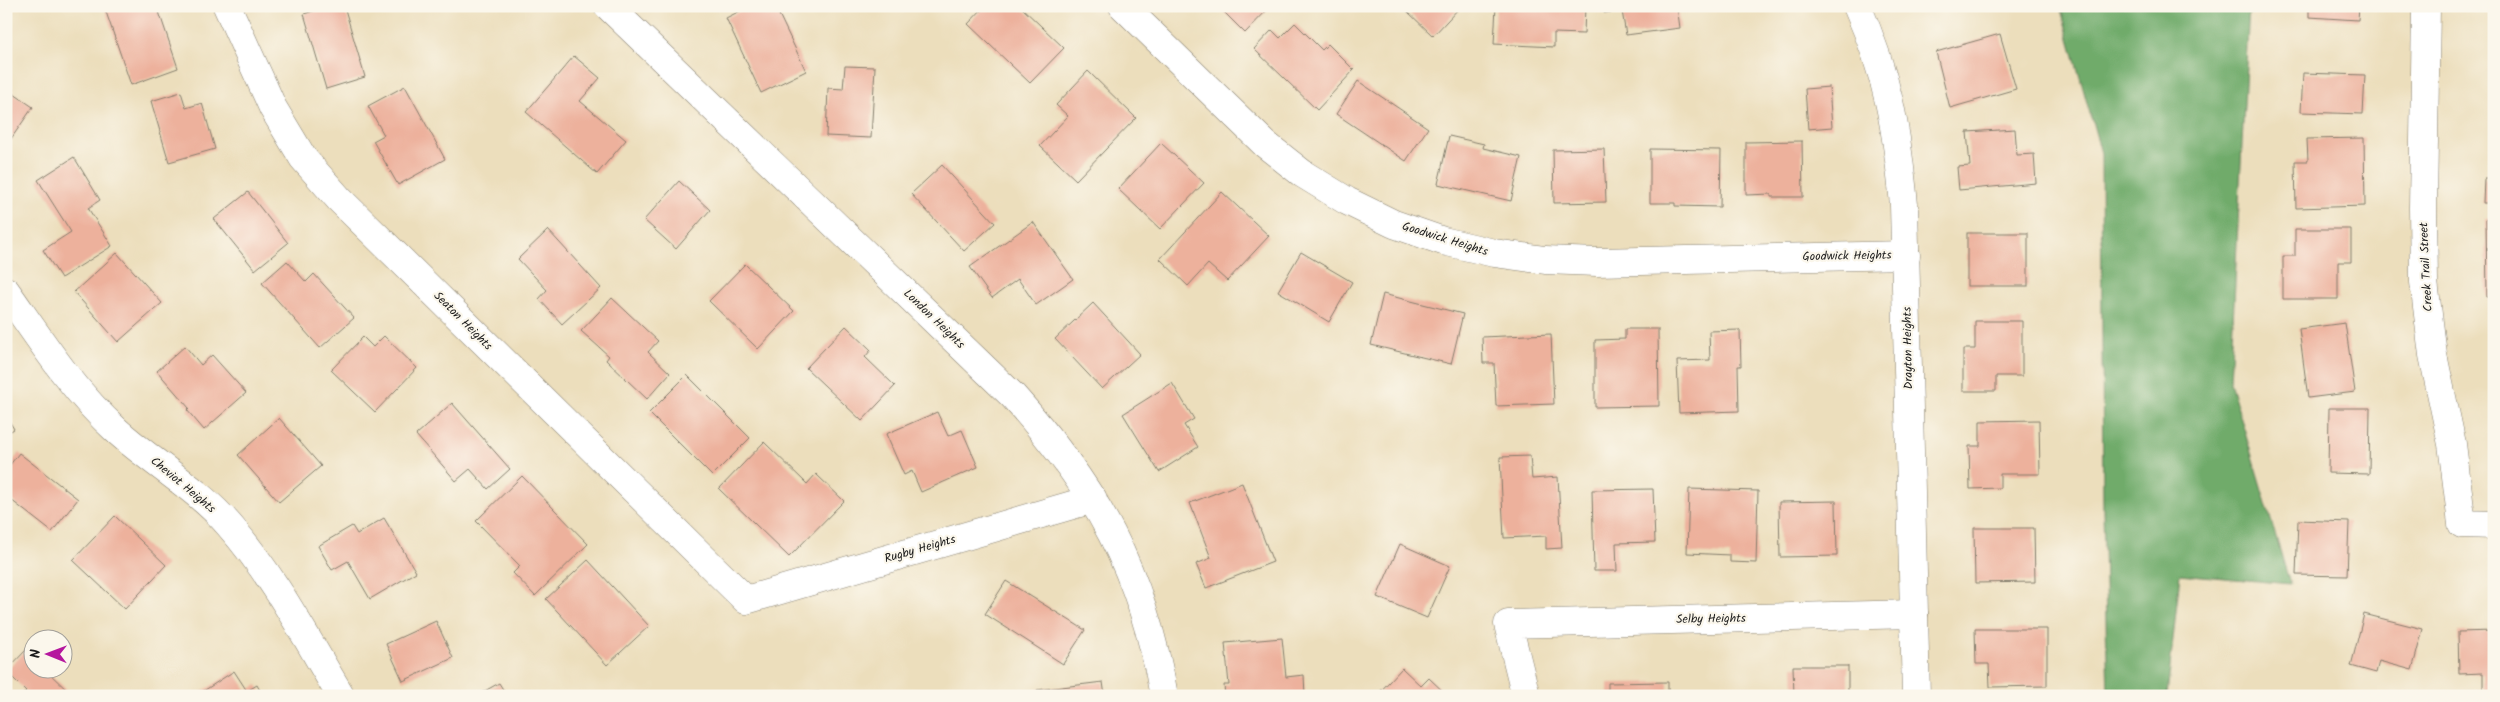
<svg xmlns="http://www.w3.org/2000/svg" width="2500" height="702" font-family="Kalam,sans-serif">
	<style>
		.forest { fill: #70ab6b; stroke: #466444 }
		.building { fill: #edb19c }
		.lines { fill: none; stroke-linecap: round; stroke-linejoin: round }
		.street-casing { stroke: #847d6c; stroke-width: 29 }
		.street { stroke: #fff; stroke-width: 28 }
		.labels { text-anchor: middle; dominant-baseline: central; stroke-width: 4.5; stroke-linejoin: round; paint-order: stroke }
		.street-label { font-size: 12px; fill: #1c1c1c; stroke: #fbf7ec }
	</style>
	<rect width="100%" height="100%" fill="#fbf7ec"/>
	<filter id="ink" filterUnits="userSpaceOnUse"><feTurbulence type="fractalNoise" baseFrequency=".02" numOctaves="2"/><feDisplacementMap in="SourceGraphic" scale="10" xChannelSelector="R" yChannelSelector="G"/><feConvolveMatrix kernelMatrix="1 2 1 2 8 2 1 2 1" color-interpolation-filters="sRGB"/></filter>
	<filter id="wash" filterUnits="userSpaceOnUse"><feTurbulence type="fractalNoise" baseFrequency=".0096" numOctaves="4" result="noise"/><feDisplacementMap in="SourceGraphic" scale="20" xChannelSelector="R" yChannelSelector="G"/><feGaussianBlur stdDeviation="1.12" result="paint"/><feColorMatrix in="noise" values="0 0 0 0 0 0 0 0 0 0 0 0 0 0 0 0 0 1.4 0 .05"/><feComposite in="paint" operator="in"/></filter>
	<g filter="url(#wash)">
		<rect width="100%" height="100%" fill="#ecdebc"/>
		<polygon class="forest" points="2060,6 2249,6 2230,382 2290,584 2180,574 2167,696 2108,696 2103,511 2101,153"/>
		<g id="blocks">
			<g class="building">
				<polygon points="104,6 157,6 178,68 131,85"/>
				<polygon points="328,6 344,6 365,77 326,89 304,14"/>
				<polygon points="750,6 775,6 806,71 761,93 726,18"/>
				<polygon points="985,6 1020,6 1064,48 1030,83 968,24"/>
				<polygon points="1218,6 1271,6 1245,33"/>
				<polygon points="1409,6 1461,6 1433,36 1406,10"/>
				<polygon points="1496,6 1585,6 1584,34 1554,33 1554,47 1494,44"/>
				<polygon points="1603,6 1677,6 1680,28 1626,35 1622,11 1604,13"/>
				<polygon points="2309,6 2359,6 2358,20 2309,17"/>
				<polygon points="1295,23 1322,50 1328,44 1354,70 1317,110 1254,49 1272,30 1280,38"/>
				<polygon points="2000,34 2016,89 1950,108 1936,52"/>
				<polygon points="574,56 600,78 580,101 626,140 597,174 526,112"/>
				<polygon points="845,66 875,67 871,138 826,136 828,88 843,89"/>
				<polygon points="1088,71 1136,118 1076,180 1040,146 1068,116 1056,105"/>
				<polygon points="2303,73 2365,75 2363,114 2301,112"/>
				<polygon points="1358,81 1428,128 1406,161 1336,114"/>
				<polygon points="6,84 13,89 11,92 33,107 6,146"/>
				<polygon points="405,86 445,159 398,185 373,141 384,135 368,106"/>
				<polygon points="1829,87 1832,127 1808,129 1805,89"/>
				<polygon points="181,92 186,108 202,103 215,149 169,162 151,101"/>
				<polygon points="2015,129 2017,155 2034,154 2036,183 1959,190 1957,167 1970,166 1967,132"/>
				<polygon points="1449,136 1484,144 1483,148 1521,157 1511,201 1438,184"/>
				<polygon points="2364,138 2365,206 2296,208 2295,161 2308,161 2307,139"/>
				<polygon points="1802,141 1803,197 1771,197 1771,194 1746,195 1746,142"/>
				<polygon points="1161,143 1204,183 1160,229 1118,189"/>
				<polygon points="1604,149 1606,202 1554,203 1553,150"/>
				<polygon points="1650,149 1721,150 1720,207 1675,206 1675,203 1650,203"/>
				<polygon points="74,157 100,200 88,208 112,246 61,278 43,250 71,232 38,180"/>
				<polygon points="942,165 995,223 964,251 911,194"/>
				<polygon points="2484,179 2494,179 2494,203 2483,203"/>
				<polygon points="679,181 710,210 676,249 644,220"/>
				<polygon points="248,192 288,243 255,270 214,219"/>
				<polygon points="1222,192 1269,236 1227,281 1208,264 1188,286 1160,259"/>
				<polygon points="2486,219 2494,219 2494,297 2487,297"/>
				<polygon points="1033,222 1073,279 1036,305 1018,279 992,298 970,267"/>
				<polygon points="2295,229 2351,229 2351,262 2338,262 2338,299 2283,299 2283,256 2295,256"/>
				<polygon points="548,230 601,288 562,324 539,299 547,290 518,259"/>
				<rect x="1967" y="233" width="61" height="53"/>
				<polygon points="1301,252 1352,282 1329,322 1278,291"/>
				<polygon points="117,253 162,303 118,342 74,292"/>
				<polygon points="287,261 306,282 314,274 354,318 320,348 262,283"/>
				<polygon points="745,264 794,311 758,349 709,301"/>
				<polygon points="1383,294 1463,314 1451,364 1371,345"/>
				<polygon points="612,298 658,341 648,352 670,373 647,399 606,360 609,356 581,331"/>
				<polygon points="1093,303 1140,354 1102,389 1055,339"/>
				<polygon points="1975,321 2022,321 2022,376 1996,376 1996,391 1963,391 1963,349 1975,349"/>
				<polygon points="2345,323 2355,392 2308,398 2299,329"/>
				<polygon points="846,326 871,350 865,357 895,386 862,421 806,368"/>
				<polygon points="1625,329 1658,329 1659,406 1595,407 1595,340 1625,339"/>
				<polygon points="1740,330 1741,366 1738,366 1739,411 1679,413 1677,361 1710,360 1709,331"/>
				<polygon points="1551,334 1554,404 1496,406 1494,363 1483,363 1482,337"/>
				<polygon points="384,336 417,368 375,412 331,370 363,337 373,347"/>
				<polygon points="185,346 201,365 212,355 246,393 204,430 187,410 189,408 157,371"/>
				<polygon points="687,375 750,438 712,476 649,413"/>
				<polygon points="1172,383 1194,419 1184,425 1198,447 1159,472 1123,414"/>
				<polygon points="452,403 510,469 488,489 470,469 456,481 416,435"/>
				<polygon points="2329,408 2370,408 2369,474 2328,473"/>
				<polygon points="937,412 948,436 962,430 978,467 921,492 912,471 904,475 886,434"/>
				<polygon points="6,416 14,429 6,434"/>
				<polygon points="279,418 321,466 279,502 238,455"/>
				<polygon points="2039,420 2040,474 2000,474 2000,488 1970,489 1969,446 1980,446 1980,421"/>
				<polygon points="764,442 807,484 816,474 844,501 789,557 719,489"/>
				<polygon points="19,453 78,499 52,532 6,496 6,470"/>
				<polygon points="1530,456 1532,479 1558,477 1562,548 1546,549 1546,536 1504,538 1500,457"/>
				<polygon points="522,476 588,544 535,596 513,573 520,566 476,521"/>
				<polygon points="1242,483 1273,562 1206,588 1196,564 1211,558 1190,503"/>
				<polygon points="1653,489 1655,542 1616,543 1617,571 1594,571 1592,490"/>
				<polygon points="1689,489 1758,491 1756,563 1730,562 1730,555 1687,553"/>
				<polygon points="1836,501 1837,556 1780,557 1779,502"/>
				<polygon points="115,516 166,565 125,609 73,560"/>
				<polygon points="384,518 416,572 370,599 348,561 332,570 318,546 352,526 357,534"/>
				<polygon points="2298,520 2349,522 2347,576 2296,575"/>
				<polygon points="1974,528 2034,528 2035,582 1975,583"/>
				<polygon points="1400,544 1450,566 1427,618 1377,597"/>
				<polygon points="588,560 649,626 607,665 546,599"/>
				<polygon points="1006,581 1085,630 1063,664 985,614"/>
				<polygon points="2364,614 2423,629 2412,670 2379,661 2376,673 2351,666"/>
				<polygon points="436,621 453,658 403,681 386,644"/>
				<polygon points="1975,629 2047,629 2047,686 1990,687 1989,664 1976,664"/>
				<polygon points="2494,631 2494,696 2483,696 2483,673 2459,674 2458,632"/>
				<polygon points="1282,638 1286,677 1304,675 1305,696 1225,696 1224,685 1229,685 1225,643"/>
				<polygon points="26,650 32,656 32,670 46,670 73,696 21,696 26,691 6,671"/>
				<polygon points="1793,666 1848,666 1848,696 1794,696"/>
				<polygon points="1402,668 1421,686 1429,678 1448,696 1376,696"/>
				<polygon points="234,671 247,691 257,685 263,696 196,696"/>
				<polygon points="1103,682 1105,696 1037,696 1037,690"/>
				<polygon points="1668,682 1668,696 1608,696 1608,683"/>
				<polygon points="499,683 507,696 476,696"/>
				<polygon points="819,692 819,696 783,696 783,694"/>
			</g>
		</g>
	</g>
	<g filter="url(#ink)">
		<use href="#blocks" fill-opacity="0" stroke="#847d6c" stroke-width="1"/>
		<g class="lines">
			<defs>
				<g id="street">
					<polyline points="227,6 273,108 303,158 339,199 746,600 1093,499"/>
					<path d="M608,6l405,390c84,94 129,174 151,300"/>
					<polyline points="1123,6 1265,144 1303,174 1347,201 1394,224 1443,241 1494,253 1545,260 1597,262 1906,255"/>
					<path d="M1857,6c31,70 40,124 47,199l12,491"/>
					<polyline points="2426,6 2423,208 2424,282 2433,355 2452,444 2462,524 2494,525"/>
					<path d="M6,291c34,48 66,99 110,139 36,33 81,58 113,95 45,51 77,113 112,171"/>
					<polyline points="1526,696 1508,624 1914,614"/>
				</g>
			</defs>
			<use href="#street" class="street-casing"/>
			<use href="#street" class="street"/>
		</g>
	</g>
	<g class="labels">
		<g class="street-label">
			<text transform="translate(1445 239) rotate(17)">Goodwick Heights</text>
			<text transform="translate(1847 256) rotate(-1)">Goodwick Heights</text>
			<text transform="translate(2426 267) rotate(-93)">Creek Trail Street</text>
			<text transform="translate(934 319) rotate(44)">London Heights</text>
			<text transform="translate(463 321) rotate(45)">Seaton Heights</text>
			<text transform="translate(1908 348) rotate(-91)">Drayton Heights</text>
			<text transform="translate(183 485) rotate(40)">Cheviot Heights</text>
			<text transform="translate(920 549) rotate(-16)">Rugby Heights</text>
			<text transform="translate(1711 619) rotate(-1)">Selby Heights</text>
		</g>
	</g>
	<rect width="2500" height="702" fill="none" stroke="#fbf7ec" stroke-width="25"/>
	<g transform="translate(48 654) rotate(271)"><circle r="24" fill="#fbf7ec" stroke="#a29f99"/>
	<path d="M0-4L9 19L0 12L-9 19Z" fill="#b5179e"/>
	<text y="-8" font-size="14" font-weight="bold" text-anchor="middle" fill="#1c1c1c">N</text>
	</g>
</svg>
